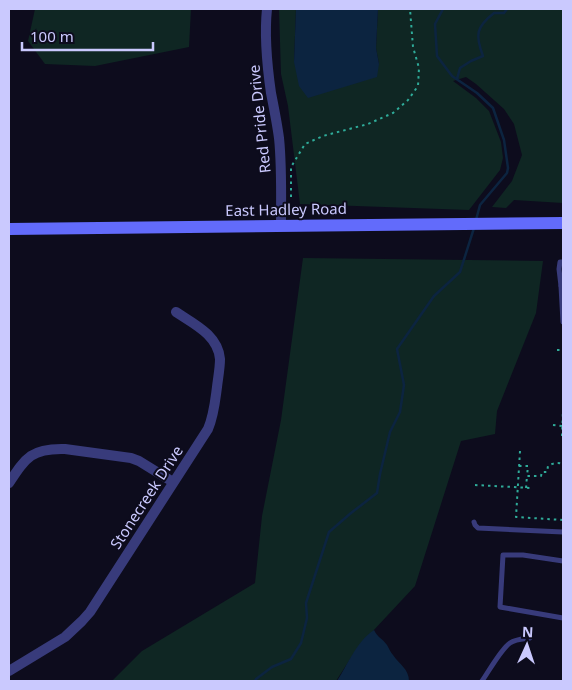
<svg xmlns="http://www.w3.org/2000/svg" width="572" height="690" font-family="'Noto Sans',sans-serif">
	<style>
		.green { fill: #0f2623 }
		.water { fill: #0c2440 }
		.lines { fill: none; stroke-linecap: round; stroke-linejoin: round }
		.stream { stroke: #0c2440; stroke-width: 2.5 }
		.path { stroke: #2fab99; stroke-width: 2; stroke-dasharray: 2.5 4; stroke-linecap: butt }
		.lane { stroke: #383b7b; stroke-width: 5 }
		.street { stroke: #383b7b; stroke-width: 10 }
		.secondary { stroke: #626bfb; stroke-width: 12 }
		.labels { text-anchor: middle; dominant-baseline: central; stroke-width: 4; stroke-linejoin: round; paint-order: stroke }
		.street-label { font-size: 15px; fill: #cac9fe; stroke: #0d0c1d }
	</style>
	<rect width="100%" height="100%" fill="#0d0c1d"/>
	<g class="green">
		<polygon points="35,9 191,9 189,47 95,66 45,64 28,41"/>
		<polygon points="279,9 296,9 294,62 379,64 376,48 378,9 563,9 563,203 514,200 506,208 492,207 512,181 522,155 514,124 504,109 476,84 466,77 453,81 476,98 489,111 501,142 503,158 500,170 469,210 300,204 288,106 281,74"/>
		<polygon points="303,258 543,261 536,313 497,411 495,434 461,441 415,586 358,647 336,681 112,681 142,651 255,583 262,516 281,420"/>
	</g>
	<g class="water">
		<polygon points="296,9 378,9 376,48 379,64 377,77 308,98 299,86 294,62"/>
		<path d="M374,630c4,8 8,8 13,15 2,3 3,7 6,10 6,9 16,14 16,26h-72c11,-17 20,-40 37,-51z"/>
	</g>
	<g class="lines">
		<g class="stream">
			<polyline points="443,9 435,24 437,56 452,76 477,93 493,108 504,140 508,168 507,173 480,205 476,220"/>
			<path d="M457,79l3,-11 11,-7 12,-5c-8,-21 -7,-29 11,-43h10l3,-4"/>
			<polyline points="255,681 256,679 272,667 291,659 301,643 307,618 306,603 329,532 351,513 377,493 380,474 390,432 400,412 404,385 397,349 434,296 460,272 474,228"/>
		</g>
		<g class="path">
			<polyline points="291,197 291,167 305,144 323,136 368,124 393,113 408,100 418,86 419,68 413,47 410,9"/>
			<polyline points="557,350 563,350"/>
			<polyline points="553,425 562,426"/>
			<polyline points="562,436 563,410"/>
			<polyline points="520,451 516,517 563,520"/>
			<path d="M519,466h9l-1,10h14l1,-4h5l1,-6c5,-3 10,-4 15,-2"/>
			<polyline points="475,485 531,488"/>
			<polyline points="526,488 527,476"/>
		</g>
		<g class="lane">
			<polyline points="561,286 563,322"/>
			<polyline points="563,286 561,286 559,269 560,262 563,262"/>
			<polyline points="474,522 475,525 478,528 563,532"/>
			<polyline points="563,561 523,555 503,555 500,607 563,618"/>
			<path d="M482,681c7,-10 19,-32 28,-38 6,-4 13,-4 20,-5"/>
		</g>
		<g class="street">
			<path d="M267,9c-3,28 0,56 4,84 3,15 6,30 8,45 3,29 2,58 2,88"/>
			<path d="M9,483c17,-26 23,-35 56,-34l66,9 8,3 34,21"/>
			<path d="M9,671l56,-34 17,-16 8,-9 118,-183c6,-14 7,-27 9,-42 1,-9 3,-19 3,-28 -2,-24 -26,-35 -44,-47"/>
		</g>
		<polyline class="secondary" points="9,229 563,223"/>
	</g>
	<g class="labels">
		<g class="street-label">
			<text transform="translate(259 119) rotate(-96)">Red Pride Drive</text>
			<text transform="translate(286 209) rotate(-1)">East Hadley Road</text>
			<text transform="translate(146 497) rotate(-57)">Stonecreek Drive</text>
		</g>
	</g>
	<rect width="572" height="690" fill="none" stroke="#cac9fe" stroke-width="20"/>
	<g transform="translate(527 645) rotate(3)" stroke="#0d0c1d" stroke-width="4" paint-order="stroke">
	<path d="M0-4L9 19L0 12L-9 19Z" fill="#cac9fe"/>
	<text y="-8" font-size="14" font-weight="bold" text-anchor="middle" fill="#cac9fe">N</text>
	</g>
	<path d="M22 42v8h131v-8" fill="none" stroke="#cac9fe" stroke-width="2.5"/>
	<text x="30" y="42" font-size="15" fill="#cac9fe" stroke="#0d0c1d" stroke-width="4" paint-order="stroke">100 m</text>
</svg>
